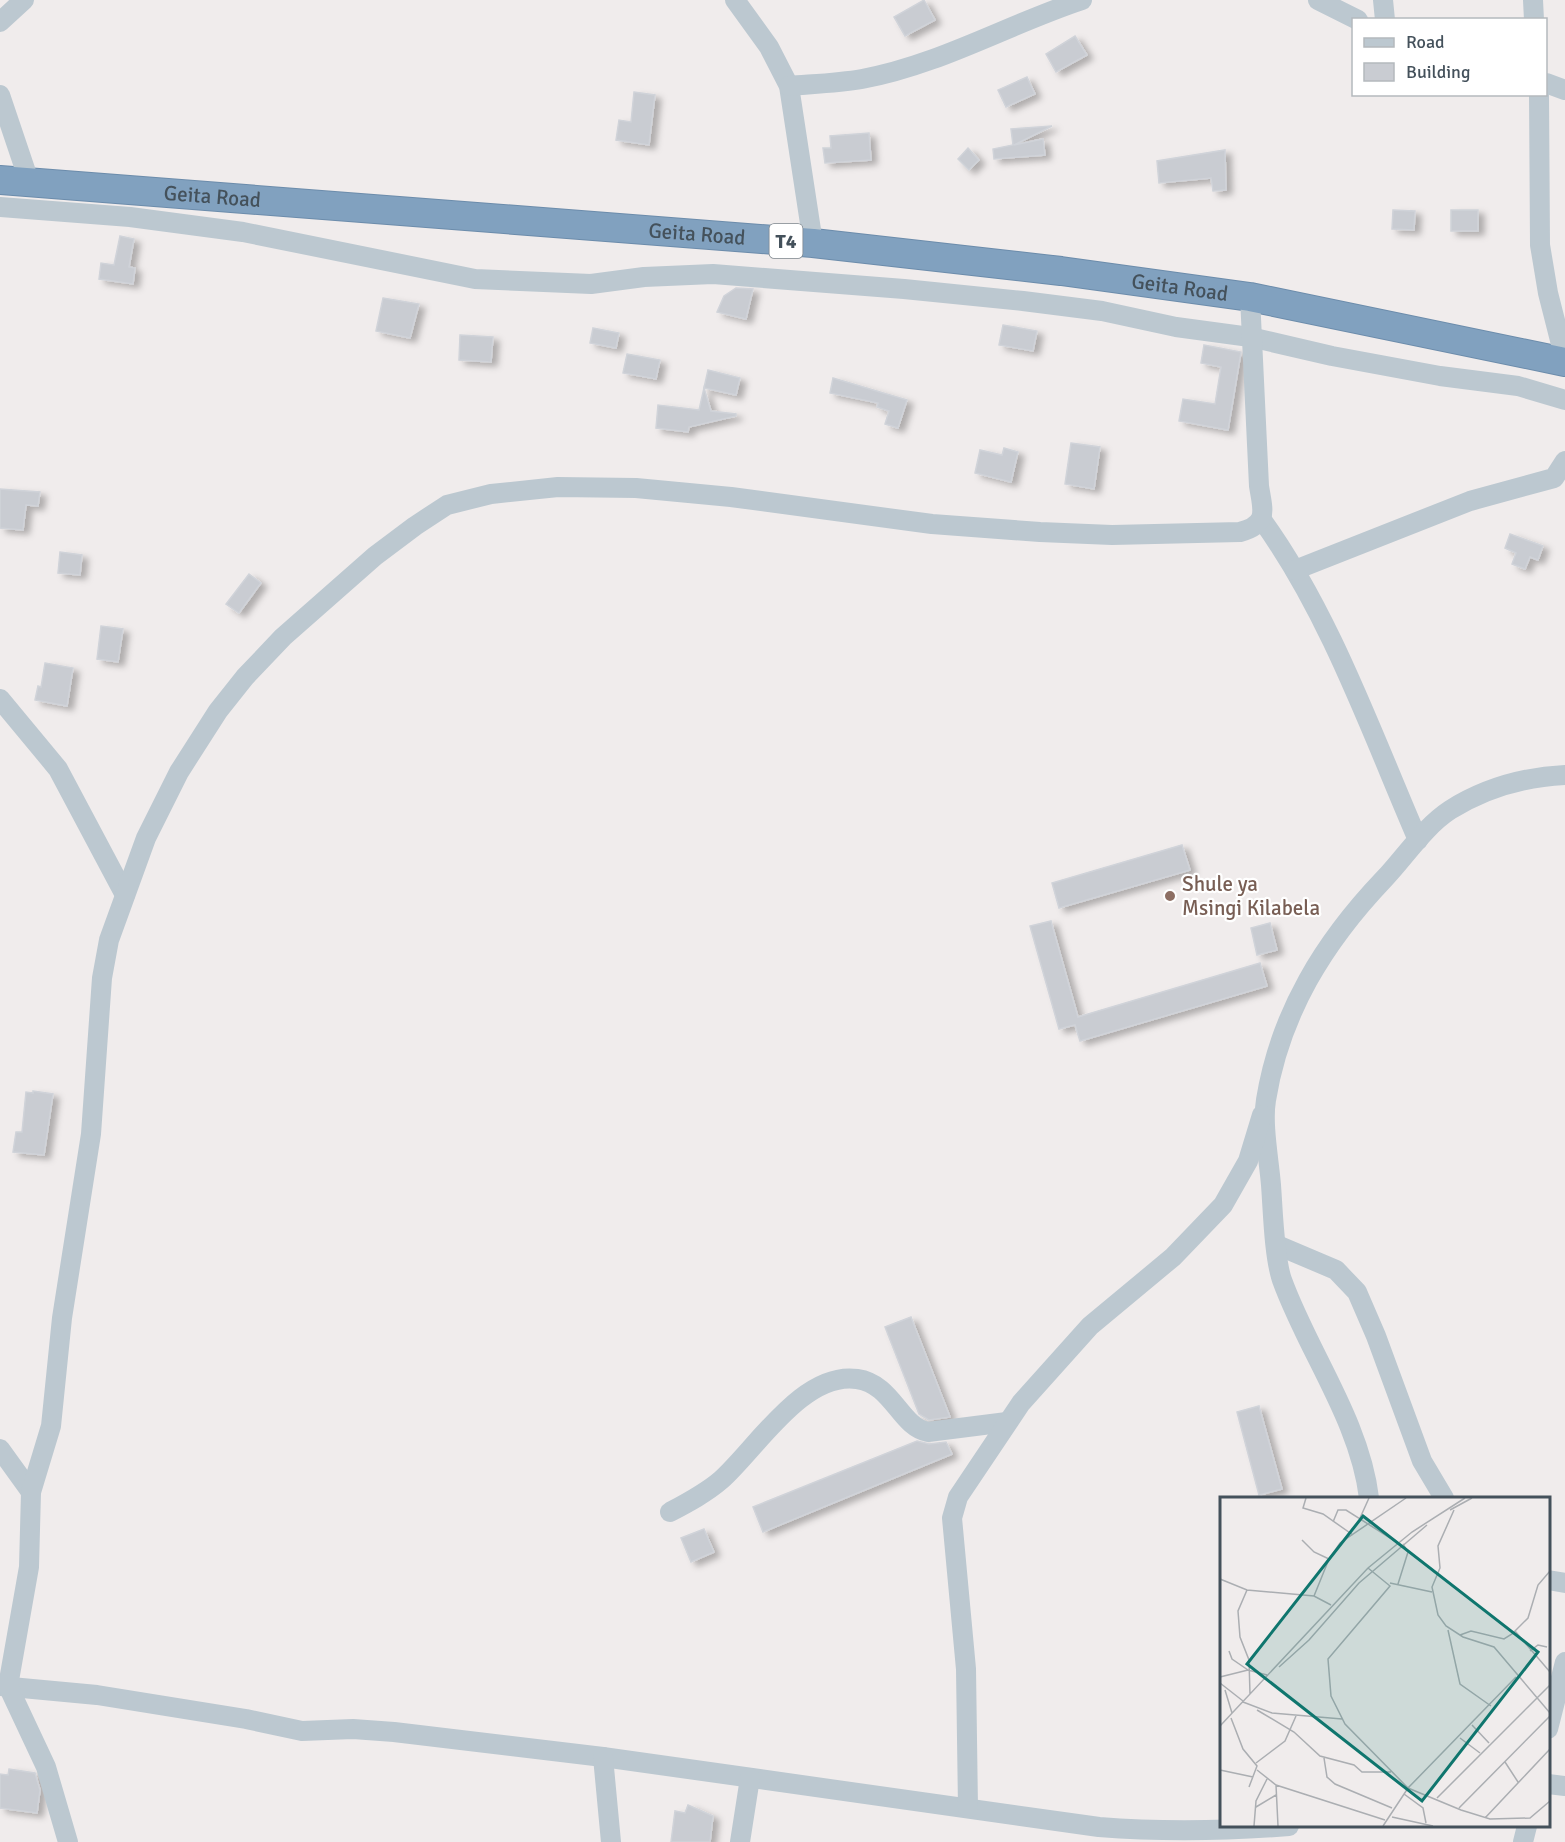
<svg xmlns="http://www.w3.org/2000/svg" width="1565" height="1842" font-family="Signika,sans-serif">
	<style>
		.building { fill: #c9ccd2; stroke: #d0d3d9; stroke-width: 1.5; filter: url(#shadow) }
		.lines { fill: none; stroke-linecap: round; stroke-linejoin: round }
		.highway-casing { stroke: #6c8cab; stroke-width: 30 }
		.minor { stroke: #bcc8d0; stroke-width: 20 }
		.highway { stroke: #81a1bf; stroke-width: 28 }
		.education-dot { fill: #8d6e63; stroke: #fff; stroke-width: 2 }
		.labels { text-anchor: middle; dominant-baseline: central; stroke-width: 4.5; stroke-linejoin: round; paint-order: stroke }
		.shield { fill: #fff; stroke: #7c858c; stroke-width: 1.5 }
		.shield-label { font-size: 20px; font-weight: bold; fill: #44515b }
		.street-label { font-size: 21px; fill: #44515b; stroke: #fff }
		.education-label { font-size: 21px; fill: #785e54; stroke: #fff; text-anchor: start }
		.inset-road { fill: none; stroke: #abaeb2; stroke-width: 1.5 }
		.view { fill: #0f766e; fill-opacity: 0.15; stroke: #0f766e; stroke-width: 3 }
		.inset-edge { fill: none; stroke: #44515b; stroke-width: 3 }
	</style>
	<defs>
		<filter id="shadow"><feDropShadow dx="6" dy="4" stdDeviation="3" flood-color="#0004"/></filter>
	</defs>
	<rect width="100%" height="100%" fill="#f0ecec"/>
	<g class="building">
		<polygon points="924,0 935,20 905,36 894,17"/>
		<polygon points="1075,36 1087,55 1056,72 1046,54"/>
		<polygon points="1027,77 1035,94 1006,107 998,90"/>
		<polygon points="634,92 655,95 649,145 616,140 619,120 631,122"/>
		<polygon points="1052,126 1014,145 1043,139 1045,155 994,159 993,149 1013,145 1011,129"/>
		<polygon points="869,133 871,160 825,163 823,148 831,148 830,136"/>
		<polygon points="968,148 979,160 969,170 958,159"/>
		<polygon points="1225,150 1226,190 1213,191 1211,178 1159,183 1157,161"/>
		<polygon points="1393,210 1415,211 1414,230 1392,229"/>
		<rect x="1451" y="210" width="27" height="21"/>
		<polygon points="120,236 134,239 129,267 135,268 133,284 99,279 101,263 114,265"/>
		<polygon points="736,288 753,289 746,319 717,312 724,296"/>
		<polygon points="383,298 419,304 410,338 376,331"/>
		<polygon points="1003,325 1037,331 1033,351 999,345"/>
		<polygon points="593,328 619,333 616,348 590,343"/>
		<polygon points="460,335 493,337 491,362 459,360"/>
		<polygon points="1204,345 1241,352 1228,430 1179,421 1183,399 1215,404 1221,367 1201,363"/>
		<polygon points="627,354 660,360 656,379 623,373"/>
		<polygon points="708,370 740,378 736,395 704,388"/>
		<polygon points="833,378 907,400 898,428 885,424 889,411 877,407 878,403 830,393"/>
		<polygon points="704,388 711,411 736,414 736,416 689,427 688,432 656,428 658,405 699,410"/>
		<polygon points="1071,443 1100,447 1094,489 1065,484"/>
		<polygon points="1004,448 1018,452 1011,482 975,473 980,450 1002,455"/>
		<polygon points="0,489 40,492 38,506 26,505 23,530 0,528"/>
		<polygon points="1510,534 1543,546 1538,560 1530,557 1525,569 1512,564 1516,553 1505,548"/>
		<polygon points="60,552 82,555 80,575 58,573"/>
		<polygon points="249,574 261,583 239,613 226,604"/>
		<polygon points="101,626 123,629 118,662 97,659"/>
		<polygon points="45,663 73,668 67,706 35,700 38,686 41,687"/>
		<polygon points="1182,845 1190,870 1059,908 1052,883"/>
		<polygon points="1051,921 1078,1017 1260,963 1267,986 1080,1041 1075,1025 1059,1029 1030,926"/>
		<polygon points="1270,923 1277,950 1257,955 1251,928"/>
		<polygon points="33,1091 53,1094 44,1155 13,1152 16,1132 22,1132 26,1092 33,1093"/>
		<polygon points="911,1317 950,1417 929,1420 919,1414 885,1327"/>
		<polygon points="1259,1406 1282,1489 1259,1495 1237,1412"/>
		<polygon points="917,1441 929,1444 946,1442 952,1454 763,1532 753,1507"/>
		<polygon points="704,1529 714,1552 691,1562 681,1538"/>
		<polygon points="9,1769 35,1773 40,1790 37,1813 0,1808 0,1774 8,1775"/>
		<polygon points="688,1805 713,1816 710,1842 671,1842 675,1811 685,1813"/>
	</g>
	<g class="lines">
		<defs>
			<g id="highway">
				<path id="s1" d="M0,180l813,63 248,28 189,26 315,65"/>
			</g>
		</defs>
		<use href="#highway" class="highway-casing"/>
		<g class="minor">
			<polyline points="735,0 769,47 789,86 813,243"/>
			<polyline points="1318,0 1358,20"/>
			<polyline points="1383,0 1385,20"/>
			<polyline points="1533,0 1534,20"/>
			<polyline points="0,22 24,0"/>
			<polyline points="1546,83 1565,90"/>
			<path d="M789,86c24,-2 50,-3 73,-7 77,-14 147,-55 220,-79"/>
			<polyline points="1539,94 1540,245 1548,293 1565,360"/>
			<polyline points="0,95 29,181"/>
			<polyline points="0,207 130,217 243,232 475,279 591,284 644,277 713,274 904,289 1023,301 1102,311 1176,327 1250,337 1332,356 1440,376 1518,386 1565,400"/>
			<path d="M1262,520c68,94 110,214 156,320"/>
			<polyline points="1295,570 1470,501 1554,478 1565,461"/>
			<polyline points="0,699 58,769 125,895"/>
			<polyline points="1277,1245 1336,1270 1357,1292 1376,1336 1422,1461 1444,1498"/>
			<polyline points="0,1449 31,1492"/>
			<path d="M1369,1498c-9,-77 -61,-146 -87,-218 -8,-23 -9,-69 -11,-95 -2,-25 -9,-61 -5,-85 14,-87 58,-158 118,-221 21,-22 40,-52 66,-69 35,-22 74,-33 115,-35"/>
			<path d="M670,1512c17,-9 36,-19 51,-32 35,-31 82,-109 136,-101 36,5 43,48 71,53l79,-10"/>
			<polyline points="1548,1580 1565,1583"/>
			<path d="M0,1686l97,9 149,24 56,12 51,-2 41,3 209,25 496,70c64,5 126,4 190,-1"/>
			<polyline points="1548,1729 1565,1662"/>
			<polyline points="603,1757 611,1842"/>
			<polyline points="1548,1784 1565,1786"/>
			<polyline points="968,1808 966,1669 952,1518 958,1497 1021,1403 1090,1326 1173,1257 1223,1205 1248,1161 1262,1115"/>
			<path d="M68,1842l-22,-75 -38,-81 21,-119 2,-75 20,-66 11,-108 29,-184 11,-156 7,-38 37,-102 33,-66 39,-61 27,-34 38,-40 92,-81 40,-30 32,-21 44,-11 67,-7 78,1 95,9 201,27 108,8 72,3 128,-3c29,-8 23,-21 19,-46l-9,-189"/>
			<polyline points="740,1842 750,1778"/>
			<polyline points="1523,1842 1527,1826"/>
		</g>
		<use href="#highway" class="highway"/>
	</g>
	<circle class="education-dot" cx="1170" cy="896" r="6"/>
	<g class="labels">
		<rect class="shield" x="769.5" y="224" width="33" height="34" rx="4.5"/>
		<g class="shield-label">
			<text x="786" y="241">T4</text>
		</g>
		<g class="street-label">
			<text stroke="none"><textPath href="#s1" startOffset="213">Geita Road</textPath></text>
			<text stroke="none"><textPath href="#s1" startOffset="699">Geita Road</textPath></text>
			<text stroke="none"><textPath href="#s1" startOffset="1185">Geita Road</textPath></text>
		</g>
		<g class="education-label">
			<text x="1182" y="884">Shule ya<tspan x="1182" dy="24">Msingi Kilabela</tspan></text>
		</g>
	</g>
	<g transform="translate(1220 1497)">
		<rect width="330" height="330" fill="#f0ecec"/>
		<path class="inset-road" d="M86,1l-3,10 20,6 30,21M230,13l22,-12M234,13l-16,36 2,22 -8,19 6,28 8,11 17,11 31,10 56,66M140,21l9,-20M113,25l5,-12h8l52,33M82,43l12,12 15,7M148,71l22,18 -62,73 3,37 14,28 63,64 53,22 29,9 40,-1 20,-17M0,82l27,11 67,6 17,9M170,86l42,9M178,87l10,-32 -5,-8M27,93l-9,21 2,26 9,23 1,34M94,99l15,-37 11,-16 66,-45M228,133l12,54 31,22M295,134l35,41M240,138l11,-4 33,8 8,-5 16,-16 10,-33 12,-14M9,154l3,8 16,11M310,154l8,-6 9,2M59,170l30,-27 50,-57 68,-58M0,180l28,-7 19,5M0,186l23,18M5,193l7,23M23,205l29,11 70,6M37,213l37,22 26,24 34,9 8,7h29M11,221l12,31 14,17 -8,21M252,228l17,18M0,229l148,-158 44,-36 53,-34M240,241l20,15M104,261l3,19 8,7 57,24M285,265l13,20M36,266l29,-22 11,-25M0,273l33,7M37,273l19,15 109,35M56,288l2,41M184,297l19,14 3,15M217,301l113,-113M36,310l20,-12M239,311l91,-92M172,320l41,9M265,321l65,-69M34,329l2,-25 11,-22M163,329l25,-38 108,-111"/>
		<path class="view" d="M143,19l175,136 -116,149 -175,-137z"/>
		<rect width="330" height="330" class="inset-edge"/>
	</g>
	<rect x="1352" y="18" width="195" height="78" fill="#ffffff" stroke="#b4b9bd" stroke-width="1.5"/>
	<rect x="1364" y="38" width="30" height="9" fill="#bcc8d0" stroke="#b4b9bd" stroke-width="1.5"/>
	<text x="1406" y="48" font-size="18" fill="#44515b">Road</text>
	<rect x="1364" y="63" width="30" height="18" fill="#c9ccd2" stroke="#b4b9bd" stroke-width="1.5"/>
	<text x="1406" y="78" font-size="18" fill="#44515b">Building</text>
</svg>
